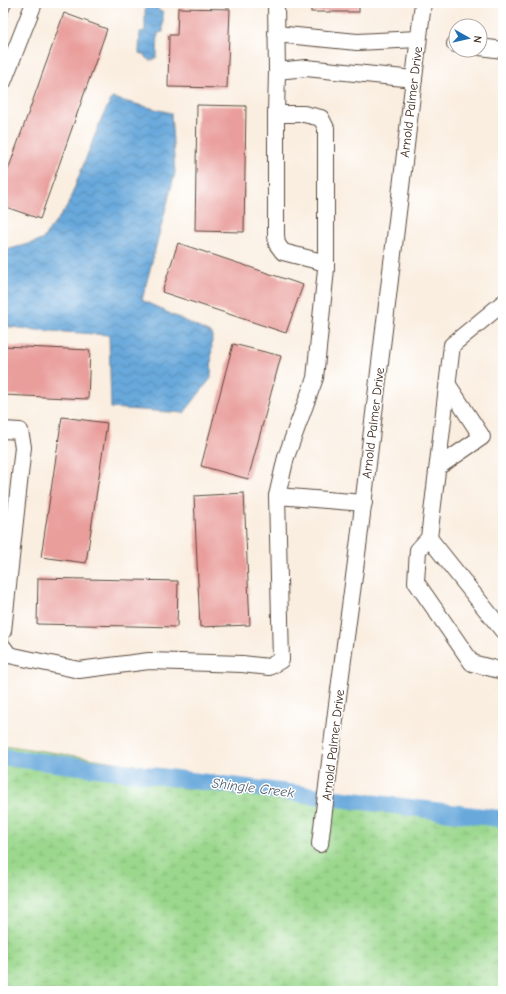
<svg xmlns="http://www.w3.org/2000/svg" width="506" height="994" font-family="'Comic Neue',sans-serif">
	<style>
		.wetland { fill: url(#wetland-marsh); stroke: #6b8156 }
		.water { fill: url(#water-waves); stroke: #51697c }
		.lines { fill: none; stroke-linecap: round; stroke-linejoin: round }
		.canal { stroke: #67a8db; stroke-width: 17 }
		.building { fill: #e99e9b }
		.minor-casing { stroke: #58473b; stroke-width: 18 }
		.minor { stroke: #fff; stroke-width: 16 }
		.labels { text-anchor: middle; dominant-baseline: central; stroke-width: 3; stroke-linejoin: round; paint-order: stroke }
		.street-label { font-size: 13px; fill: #3b2a1e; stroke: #fff }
		.water-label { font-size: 14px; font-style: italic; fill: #4d5c6a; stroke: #fff }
	</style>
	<defs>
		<pattern id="wetland-marsh" width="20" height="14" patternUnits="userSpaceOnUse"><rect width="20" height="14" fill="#9bd88d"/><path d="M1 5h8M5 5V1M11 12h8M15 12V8" fill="none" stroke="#86ba79"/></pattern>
		<pattern id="water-waves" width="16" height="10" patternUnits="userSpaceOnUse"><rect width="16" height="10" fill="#67a8db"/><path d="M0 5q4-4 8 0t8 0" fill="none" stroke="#5689b1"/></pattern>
	</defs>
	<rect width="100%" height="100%" fill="#fff"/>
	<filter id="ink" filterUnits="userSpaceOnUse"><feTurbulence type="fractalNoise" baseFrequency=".025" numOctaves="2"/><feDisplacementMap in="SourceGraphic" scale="8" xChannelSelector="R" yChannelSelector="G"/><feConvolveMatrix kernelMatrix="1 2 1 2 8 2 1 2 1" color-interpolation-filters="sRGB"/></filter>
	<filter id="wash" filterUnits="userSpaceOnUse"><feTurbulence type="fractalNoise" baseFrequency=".012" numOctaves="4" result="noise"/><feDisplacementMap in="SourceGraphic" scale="16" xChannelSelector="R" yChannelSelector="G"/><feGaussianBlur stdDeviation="0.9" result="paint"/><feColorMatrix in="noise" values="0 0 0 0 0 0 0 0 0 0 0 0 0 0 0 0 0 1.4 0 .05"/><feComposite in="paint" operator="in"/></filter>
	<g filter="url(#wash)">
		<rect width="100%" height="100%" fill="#faeee0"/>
		<polygon class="wetland" points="3,745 503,821 503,991 3,991"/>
		<g class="water">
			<path d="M152,5l5,2 2,4 4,1v20l-5,1 -1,23c-2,4 -4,4 -8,4l-4,-3 -1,-3h-3l-2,-1 1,-21 5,-1v-20c1,-4 3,-5 7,-6z"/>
			<polygon points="112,98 171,113 175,173 142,300 212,334 211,378 184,413 111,408 109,335 37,330 3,326 3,251 42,240 67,207 102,117"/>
		</g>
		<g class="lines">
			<polyline class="canal" points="3,757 503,819"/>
		</g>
		<g id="blocks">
			<g class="building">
				<polygon points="3,3 12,3 3,26"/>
				<rect x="311" y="3" width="48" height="9"/>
				<polygon points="178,8 230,9 227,88 168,87 169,35 177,35"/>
				<polygon points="64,13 107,29 40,219 3,206 3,184"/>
				<polygon points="197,105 246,106 244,232 195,231"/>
				<polygon points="178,243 303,285 286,333 162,292"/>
				<polygon points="233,344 281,356 248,479 201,466"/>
				<polygon points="3,346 90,350 88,399 3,395"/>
				<polygon points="62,417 107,423 86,563 41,557"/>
				<polygon points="244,493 250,625 200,627 194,496"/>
				<polygon points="38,578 178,581 177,627 37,624"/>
			</g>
		</g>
	</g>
	<g filter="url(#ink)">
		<use href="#blocks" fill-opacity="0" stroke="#58473b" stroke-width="1"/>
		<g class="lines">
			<defs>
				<g id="minor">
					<polyline points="276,34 357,42 418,39"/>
					<polyline points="455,44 456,44"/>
					<polyline points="480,47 503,50"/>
					<polyline points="277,71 306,68 414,79"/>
					<polyline points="3,82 34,3"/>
					<polyline points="276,114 276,235 277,244 283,252 326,263"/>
					<polyline points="503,303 452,345 429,538 418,550 416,582 472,663 499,670 503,670"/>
					<polyline points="3,430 20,431 23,447 3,631"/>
					<polyline points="438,467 482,437 448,385"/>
					<polyline points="277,496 364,503"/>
					<polyline points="429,538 503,631"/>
					<polyline points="3,647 9,655 79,670 149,661 242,664 269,667 281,660 277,496 286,457 315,378 326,269 326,128 321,118 304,114 276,114 277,71 276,3"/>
					<polyline points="320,844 336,712 359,539 423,3"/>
				</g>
			</defs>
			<use href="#minor" class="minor-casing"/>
			<use href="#minor" class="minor"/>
		</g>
	</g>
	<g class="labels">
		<g class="street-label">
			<text transform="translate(411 102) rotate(-83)">Arnold Palmer Drive</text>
			<text transform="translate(373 423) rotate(-83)">Arnold Palmer Drive</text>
			<text transform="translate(333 745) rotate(-83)">Arnold Palmer Drive</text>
		</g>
		<g class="water-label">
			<text transform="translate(253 788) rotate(7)">Shingle Creek</text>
		</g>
	</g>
	<rect width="506" height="994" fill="none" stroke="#fff" stroke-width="16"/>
	<g transform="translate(468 38) rotate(98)"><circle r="19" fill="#ffffff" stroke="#b1aaa5"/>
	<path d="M0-3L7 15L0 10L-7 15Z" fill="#1f6fb2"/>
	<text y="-6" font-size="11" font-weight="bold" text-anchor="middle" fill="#3b2a1e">N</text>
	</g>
</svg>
